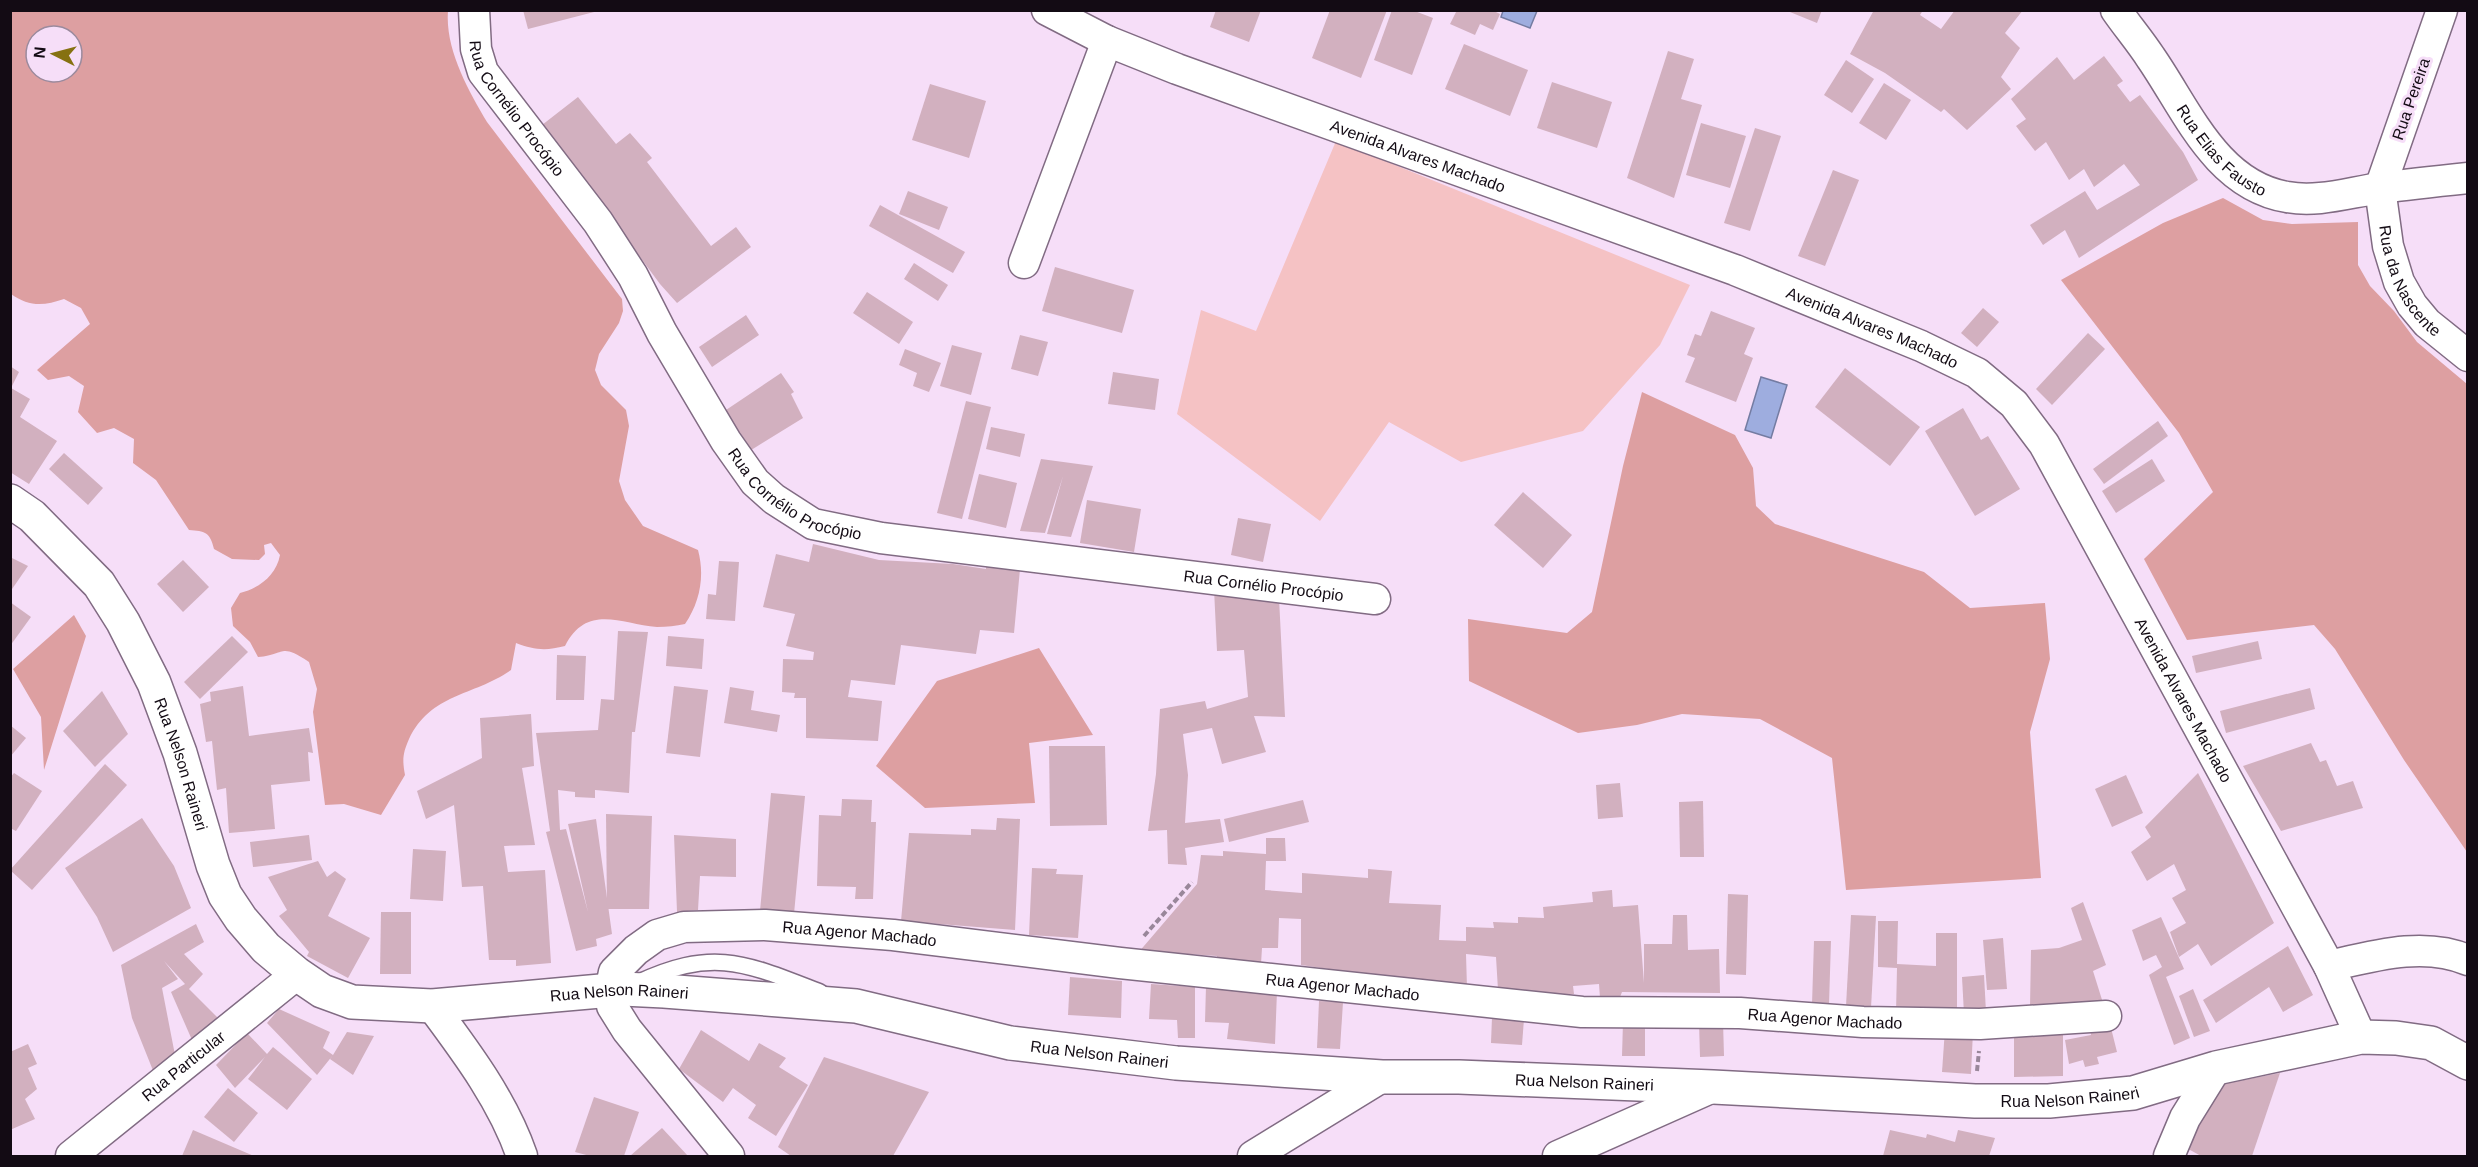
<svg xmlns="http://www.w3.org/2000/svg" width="2478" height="1167" font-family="Helvetica,sans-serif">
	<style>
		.green { fill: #f5c2c4 }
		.forest { fill: #dd9fa1; fill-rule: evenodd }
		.water { fill: #9eaddf; stroke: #747ca2; stroke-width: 1.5 }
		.building { fill: #d2b0bf }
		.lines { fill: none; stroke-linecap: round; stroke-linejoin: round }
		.service-casing { stroke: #816b83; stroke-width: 18 }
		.minor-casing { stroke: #816b83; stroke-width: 33 }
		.secondary-casing { stroke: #816b83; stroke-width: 36 }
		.path { stroke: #99879a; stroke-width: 4; stroke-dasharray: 6 3; stroke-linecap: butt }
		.service { stroke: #fff; stroke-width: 15 }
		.minor { stroke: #fff; stroke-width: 30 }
		.secondary { stroke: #fff; stroke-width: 33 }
		.labels { text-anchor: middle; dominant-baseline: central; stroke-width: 6; stroke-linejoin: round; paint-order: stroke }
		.street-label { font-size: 16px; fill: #130b14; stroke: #f6def8 }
	</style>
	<rect width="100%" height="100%" fill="#f6def8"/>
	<polygon class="green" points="1336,141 1690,285 1660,345 1583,431 1461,462 1389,422 1320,521 1177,414 1201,310 1256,331"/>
	<g class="forest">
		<path d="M10,11h438c-3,38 20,79 39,111l135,177 1,12 -4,12 -20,31 -4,16 6,15 25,25 3,16 -10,55 6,19 18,26 55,24c7,26 2,52 -13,74 -9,2 -18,3 -28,3 -36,-3 -70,-24 -92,19 -19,5 -31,4 -49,-3l-5,27c-37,26 -80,23 -102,69 -6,14 -7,20 -4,36l-24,40 -37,-11 -19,1 -12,-93 4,-23 -8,-27c-30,-20 -23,-7 -51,-5l-8,-15 -17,-16 -2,-18 9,-15c19,-5 36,-17 40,-38l-9,-12 -7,2 1,9 -6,6 -27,-1 -18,-10c-4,-17 -9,-18 -25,-19l-33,-50 -23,-17 1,-24 -20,-11 -17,5 -19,-21 6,-26 -15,-10 -21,4 -11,-10 53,-46 -9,-16 -17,-9c-20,7 -35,8 -53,-5zM36,36h36v36h-36z"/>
		<polygon points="2223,198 2263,220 2292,224 2358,222 2358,265 2370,286 2394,311 2417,342 2467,384 2467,852 2404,760 2335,649 2314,625 2187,640 2144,559 2213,492 2179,433 2061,280 2163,223"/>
		<polygon points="1642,392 1735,435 1753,468 1756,506 1775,524 1924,572 1970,608 2045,603 2050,659 2030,732 2041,878 1846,890 1832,758 1760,719 1682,714 1637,725 1578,733 1469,681 1468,619 1567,633 1592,612 1623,466"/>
		<polygon points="74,615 86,636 44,770 41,717 13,669"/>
		<polygon points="1039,648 1093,735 1029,743 1035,803 925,808 876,766 937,681"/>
	</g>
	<g class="water">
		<polygon points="1503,11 1503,10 1537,11 1530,28 1501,17"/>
		<polygon points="1761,377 1787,385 1771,438 1745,430"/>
	</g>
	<g class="building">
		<polygon points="523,10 598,10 598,11 528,29"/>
		<polygon points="1216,10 1261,10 1249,42 1210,27"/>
		<polygon points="1330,10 1387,10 1361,78 1312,58"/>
		<polygon points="1392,10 1412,10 1433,18 1412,75 1374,60"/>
		<polygon points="1457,10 1492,10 1500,14 1493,30 1480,24 1475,35 1450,24"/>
		<polygon points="1785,10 1822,10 1817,23"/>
		<polygon points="1874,10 1923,10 1920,15 1941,29 1955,10 2023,10 2005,33 2020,48 2001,77 2011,89 1967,130 1944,109 1941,112 1885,73 1850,54"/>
		<polygon points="1464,44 1528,70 1510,116 1445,89"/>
		<polygon points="1668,51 1694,59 1681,99 1702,105 1674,198 1627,178"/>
		<polygon points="2104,56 2123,81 2117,85 2130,102 2140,95 2183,152 2198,180 2079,258 2065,230 2043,245 2030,225 2085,191 2097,210 2140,185 2124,164 2094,187 2084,169 2069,180 2046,142 2035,151 2016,126 2026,119 2011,99 2057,57 2074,80"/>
		<polygon points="1846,60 1874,79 1852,113 1824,95"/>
		<polygon points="1552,82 1612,102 1597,148 1537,128"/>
		<polygon points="1884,83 1911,100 1886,140 1859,123"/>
		<polygon points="930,84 986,101 969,158 912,140"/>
		<polygon points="578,97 616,144 630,133 652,158 647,162 711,246 736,227 751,247 677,303 660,284 542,125"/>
		<polygon points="1701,123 1746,136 1730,188 1686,175"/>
		<polygon points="1755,128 1781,136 1750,231 1724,223"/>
		<polygon points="1833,170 1859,180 1825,266 1798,256"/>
		<polygon points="908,191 948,207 939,230 899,214"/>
		<polygon points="880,205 965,252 953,273 869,226"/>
		<polygon points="914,263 948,285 938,301 904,279"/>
		<polygon points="1055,267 1134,290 1122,333 1042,311"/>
		<polygon points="867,292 913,322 899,344 853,313"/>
		<polygon points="1983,308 1999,322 1977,347 1961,333"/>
		<polygon points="1711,311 1755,328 1744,354 1753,358 1736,402 1685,382 1695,358 1687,355 1695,334 1701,336"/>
		<polygon points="746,315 759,335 712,367 699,347"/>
		<polygon points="2088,333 2105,349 2052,405 2036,389"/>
		<polygon points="1020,335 1048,342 1038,376 1011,369"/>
		<polygon points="952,345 982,353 971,395 940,386"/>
		<polygon points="905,349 941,363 929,392 913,386 917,373 899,365"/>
		<polygon points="10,366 19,372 11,388 30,399 20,417 57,441 29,484 10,472"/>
		<polygon points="1845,368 1920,427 1890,466 1815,407"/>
		<polygon points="1113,372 1159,379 1155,410 1108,404"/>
		<polygon points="781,373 794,392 791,394 803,418 748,452 723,412"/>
		<polygon points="966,401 991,407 962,519 937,513"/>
		<polygon points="1963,408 1981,440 1988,436 2020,489 1975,516 1925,431"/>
		<polygon points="2158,421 2168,436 2104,484 2093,469"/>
		<polygon points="991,427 1025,434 1020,457 986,449"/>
		<polygon points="64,453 103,488 88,505 49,469"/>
		<polygon points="1041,459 1093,466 1071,537 1047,534 1063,476 1045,533 1020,531"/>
		<polygon points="2152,459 2165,481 2116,513 2102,491"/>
		<polygon points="979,474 1017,483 1006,528 968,519"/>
		<polygon points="1523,492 1572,535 1543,568 1494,525"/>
		<polygon points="1087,500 1141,509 1134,552 1080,543"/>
		<polygon points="1238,518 1271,524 1263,562 1231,555"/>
		<polygon points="813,544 879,560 953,564 986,569 986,566 1020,569 1014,633 980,630 976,654 901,645 895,685 851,680 848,697 882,701 878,741 806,738 806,698 794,698 795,693 782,692 783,659 813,660 814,652 786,646 795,614 763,607 776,554 809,562"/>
		<polygon points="10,557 28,566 10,592"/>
		<polygon points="183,560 209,587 183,612 157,584"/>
		<polygon points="719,561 739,562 735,621 706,619 708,594 716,595"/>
		<polygon points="1214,589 1279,598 1285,717 1254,716 1266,752 1222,764 1212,728 1183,734 1188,775 1185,823 1220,819 1224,842 1185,848 1187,865 1168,864 1167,830 1148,831 1156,774 1160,709 1205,701 1207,709 1248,697 1244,650 1217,651"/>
		<polygon points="10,602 31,617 10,646"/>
		<polygon points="618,631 648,632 635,732 632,732 629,793 595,790 595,798 575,797 575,792 558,790 560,830 566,829 588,912 568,824 596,819 612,934 596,939 597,946 576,951 546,832 550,831 536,733 598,730 601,699 614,700"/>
		<polygon points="232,636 248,652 200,699 184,682"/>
		<polygon points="668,636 704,639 702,669 666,666"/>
		<polygon points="2258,641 2262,659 2196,673 2192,656"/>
		<polygon points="557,655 586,656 584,700 556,700"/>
		<polygon points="243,686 249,736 309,728 313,753 308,752 310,781 271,785 275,829 229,833 226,788 217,790 212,741 206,742 200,704 211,701 210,692"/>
		<polygon points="674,686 708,690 700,757 666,753"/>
		<polygon points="730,687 754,691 751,710 780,715 777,732 724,723"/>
		<polygon points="2310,688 2315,709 2226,733 2220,711"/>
		<polygon points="102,691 128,734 95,767 63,731"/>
		<polygon points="531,714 534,766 522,768 535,845 504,846 508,872 545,870 551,963 516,966 516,960 489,960 483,886 462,887 454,805 426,819 417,791 482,758 480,718"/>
		<polygon points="10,725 26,738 10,757"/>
		<polygon points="2311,743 2320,762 2326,760 2337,786 2353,781 2363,808 2281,831 2243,766"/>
		<polygon points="1049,746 1105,746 1107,825 1050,826"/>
		<polygon points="105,764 127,785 32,890 10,870"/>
		<polygon points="14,773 42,791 16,831 10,828 10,778"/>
		<polygon points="2198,773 2274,923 2211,966 2198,944 2179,957 2170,932 2186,923 2172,898 2186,890 2174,864 2147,881 2131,852 2151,837 2145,827"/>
		<polygon points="2126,775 2143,813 2112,827 2095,789"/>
		<polygon points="1620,783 1623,817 1598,819 1596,785"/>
		<polygon points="771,793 805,796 794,914 760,911"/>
		<polygon points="842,799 872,800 871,822 876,822 873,899 855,899 856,887 817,886 819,815 841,816"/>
		<polygon points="1303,800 1309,822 1229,842 1224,819"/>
		<polygon points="1703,801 1704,857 1680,857 1679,802"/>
		<polygon points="606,814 652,816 649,909 607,909"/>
		<polygon points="142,818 174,866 191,908 113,952 97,917 65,868"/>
		<polygon points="997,818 1020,819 1015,930 901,921 909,833 971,835 971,829 996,830"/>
		<polygon points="309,835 312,860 253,867 250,842"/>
		<polygon points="674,835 736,839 736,877 700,876 698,910 677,912"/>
		<polygon points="1266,838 1285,838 1286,861 1266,861 1265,890 1302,893 1302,873 1368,878 1368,869 1392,871 1389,903 1441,905 1439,940 1466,941 1466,927 1494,928 1493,922 1518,923 1518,917 1544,918 1543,907 1593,902 1592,892 1612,890 1613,907 1638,905 1644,983 1644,944 1672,944 1673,915 1687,915 1688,950 1719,949 1720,993 1622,992 1620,997 1600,998 1599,984 1573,986 1574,994 1550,996 1498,990 1496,957 1466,954 1467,988 1344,974 1343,971 1301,965 1301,919 1279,918 1278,948 1262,948 1261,964 1217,960 1217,956 1189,954 1189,960 1138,953 1197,884 1201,855 1223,856 1223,851 1266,854"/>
		<polygon points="413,849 446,851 443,901 410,899"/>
		<polygon points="318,861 327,877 335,871 346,879 328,916 370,938 348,978 307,956 309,952 279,916 287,910 268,877"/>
		<polygon points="1032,868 1057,869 1056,874 1083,875 1078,938 1029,935"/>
		<polygon points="1728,894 1748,895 1746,975 1726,974"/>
		<polygon points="2083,902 2106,965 2093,971 2103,1003 2030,1007 2031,950 2059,948 2082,940 2071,908"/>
		<polygon points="381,912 411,912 411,974 380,974"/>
		<polygon points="1851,915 1876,916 1871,1008 1846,1006"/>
		<polygon points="2161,917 2184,969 2166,977 2190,1038 2174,1045 2149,975 2162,967 2156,955 2143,961 2132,930"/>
		<polygon points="1878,921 1898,921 1897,964 1936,966 1936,933 1957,933 1957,1008 1936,1008 1935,1014 1896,1013 1897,968 1878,967"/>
		<polygon points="196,924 204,942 184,954 203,974 189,989 219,1019 192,1040 171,992 185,984 164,961 178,979 162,988 175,1055 154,1073 132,1018 121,965"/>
		<polygon points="2003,938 2007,989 1987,990 1983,940"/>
		<polygon points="1814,941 1831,941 1829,1004 1812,1004"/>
		<polygon points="2288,946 2313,995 2283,1012 2269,987 2216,1023 2203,1000"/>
		<polygon points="1984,975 1986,1012 1964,1014 1962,977"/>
		<polygon points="1070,977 1122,981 1121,1018 1068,1015"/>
		<polygon points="1151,984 1195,987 1195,1038 1178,1038 1177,1020 1149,1019"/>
		<polygon points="1206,986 1277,991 1275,1044 1227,1039 1229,1023 1205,1022"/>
		<polygon points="2193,989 2210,1031 2194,1037 2179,996"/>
		<polygon points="1319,1001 1343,1002 1340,1049 1317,1048"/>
		<polygon points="279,1009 330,1032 323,1048 333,1055 347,1032 374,1036 353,1075 330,1059 333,1055 317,1075 267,1023"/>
		<polygon points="1492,1017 1524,1019 1522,1045 1491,1043"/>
		<polygon points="1723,1021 1724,1056 1700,1057 1699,1022"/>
		<polygon points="1623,1022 1645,1023 1645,1056 1622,1056"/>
		<polygon points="2110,1024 2117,1052 2097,1057 2099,1064 2085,1067 2083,1060 2069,1064 2065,1040 2091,1035 2090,1028"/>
		<polygon points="2014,1027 2063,1027 2063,1076 2014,1077"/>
		<polygon points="1945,1029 1973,1031 1971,1074 1942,1072"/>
		<polygon points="701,1030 749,1061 759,1043 786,1058 779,1067 808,1085 776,1136 748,1118 756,1105 733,1088 723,1102 679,1069"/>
		<polygon points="247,1033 267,1054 273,1047 312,1079 287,1110 248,1079 265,1057 235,1088 216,1065"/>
		<polygon points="28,1044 37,1064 28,1068 37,1089 25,1099 35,1119 10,1130 10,1052"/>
		<polygon points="824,1057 929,1092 893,1156 791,1156 778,1147"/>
		<polygon points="2280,1073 2252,1156 2201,1156 2181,1145 2223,1084"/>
		<polygon points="228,1088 258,1113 234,1142 204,1117"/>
		<polygon points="594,1097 639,1112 624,1156 590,1156 575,1152"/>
		<polygon points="662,1128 688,1156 630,1156"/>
		<polygon points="193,1130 254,1156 182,1156"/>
		<polygon points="1890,1130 1926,1138 1927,1134 1955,1142 1958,1130 1995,1138 1989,1156 1883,1156"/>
	</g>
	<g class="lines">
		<defs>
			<path id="service" d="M637,983c77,-36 108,-20 183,9"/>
			<g id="minor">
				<path id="s1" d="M474,10l2,39 7,23 115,150 35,54 29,57 64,108 29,41 19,17 39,25 68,14 494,61"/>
				<path id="s2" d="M1047,10l60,31 70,28 558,201 186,76 56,27 37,31 30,40 285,522 32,71"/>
				<path id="s3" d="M2116,10c11,16 24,31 35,48 36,52 65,127 136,139 31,6 63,-5 94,-9 29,-4 58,-7 87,-10"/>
				<path id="s4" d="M2442,10l-62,178 8,58 11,36 13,23 15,18 41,33"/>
				<polyline points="1024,263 1107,41"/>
				<path d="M2329,966c44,-10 95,-25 139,-6"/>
				<path d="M432,1006c35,47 71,95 90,150"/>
				<path id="s5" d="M71,1156l226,-182"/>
				<path id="s6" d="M729,1156l-102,-126 -15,-24 -2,-14 4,-20 22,-22 21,-15 27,-8 81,-2 128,10 227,28 462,49 158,1 123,9 117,2 126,-8"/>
				<polyline points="1253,1156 1382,1077"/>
				<polyline points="1558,1156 1713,1087"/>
				<polyline points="2169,1156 2185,1118 2216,1068"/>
			</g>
			<g id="secondary">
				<path id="s7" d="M10,501l22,15 67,68 24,38 31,61 26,70 33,112 12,30 16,24 25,29 31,26 25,17 30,11 80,4 191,-17 41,2 192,15 154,37 166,20 206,14h77l254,10 262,14h74l84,-8 83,-25 145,-31 35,1 35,5 37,20"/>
			</g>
		</defs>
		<use href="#service" class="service-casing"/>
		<use href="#minor" class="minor-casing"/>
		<use href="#secondary" class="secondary-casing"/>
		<g class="path">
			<polyline points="1144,936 1192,882"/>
			<polyline points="1977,1071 1979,1051"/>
		</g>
		<use href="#service" class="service"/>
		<use href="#minor" class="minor"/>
		<use href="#secondary" class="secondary"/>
	</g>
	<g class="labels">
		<g class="street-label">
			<text transform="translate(2411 99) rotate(-71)">Rua Pereira</text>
			<text stroke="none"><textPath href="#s1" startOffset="111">Rua Cornélio Procópio</textPath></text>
			<text stroke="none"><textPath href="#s3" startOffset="177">Rua Elias Fausto</textPath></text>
			<text stroke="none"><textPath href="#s2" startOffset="399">Avenida Alvares Machado</textPath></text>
			<text stroke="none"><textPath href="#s4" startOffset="288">Rua da Nascente</textPath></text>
			<text stroke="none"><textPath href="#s2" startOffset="885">Avenida Alvares Machado</textPath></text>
			<text stroke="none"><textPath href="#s1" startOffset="597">Rua Cornélio Procópio</textPath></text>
			<text stroke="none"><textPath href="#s1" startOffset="1083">Rua Cornélio Procópio</textPath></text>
			<text stroke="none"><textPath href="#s2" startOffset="1389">Avenida Alvares Machado</textPath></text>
			<text stroke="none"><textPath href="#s7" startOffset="321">Rua Nelson Raineri</textPath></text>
			<text stroke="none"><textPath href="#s6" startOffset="486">Rua Agenor Machado</textPath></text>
			<text stroke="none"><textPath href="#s6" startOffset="972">Rua Agenor Machado</textPath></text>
			<text stroke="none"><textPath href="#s7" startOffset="897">Rua Nelson Raineri</textPath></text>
			<text stroke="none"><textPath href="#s6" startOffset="1456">Rua Agenor Machado</textPath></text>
			<text stroke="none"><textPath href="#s7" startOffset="1383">Rua Nelson Raineri</textPath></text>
			<text stroke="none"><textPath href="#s5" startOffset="144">Rua Particular</textPath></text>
			<text stroke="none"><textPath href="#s7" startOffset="1869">Rua Nelson Raineri</textPath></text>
			<text stroke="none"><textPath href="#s7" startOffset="2355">Rua Nelson Raineri</textPath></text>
		</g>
	</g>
	<rect width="2478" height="1167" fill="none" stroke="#130b14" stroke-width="24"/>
	<g transform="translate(54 54) rotate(276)"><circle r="28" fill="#f6def8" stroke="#9b8a9d" stroke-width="1.5"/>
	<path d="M0-4.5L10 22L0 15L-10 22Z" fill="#867111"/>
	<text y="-9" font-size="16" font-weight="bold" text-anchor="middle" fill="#130b14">N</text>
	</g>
</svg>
